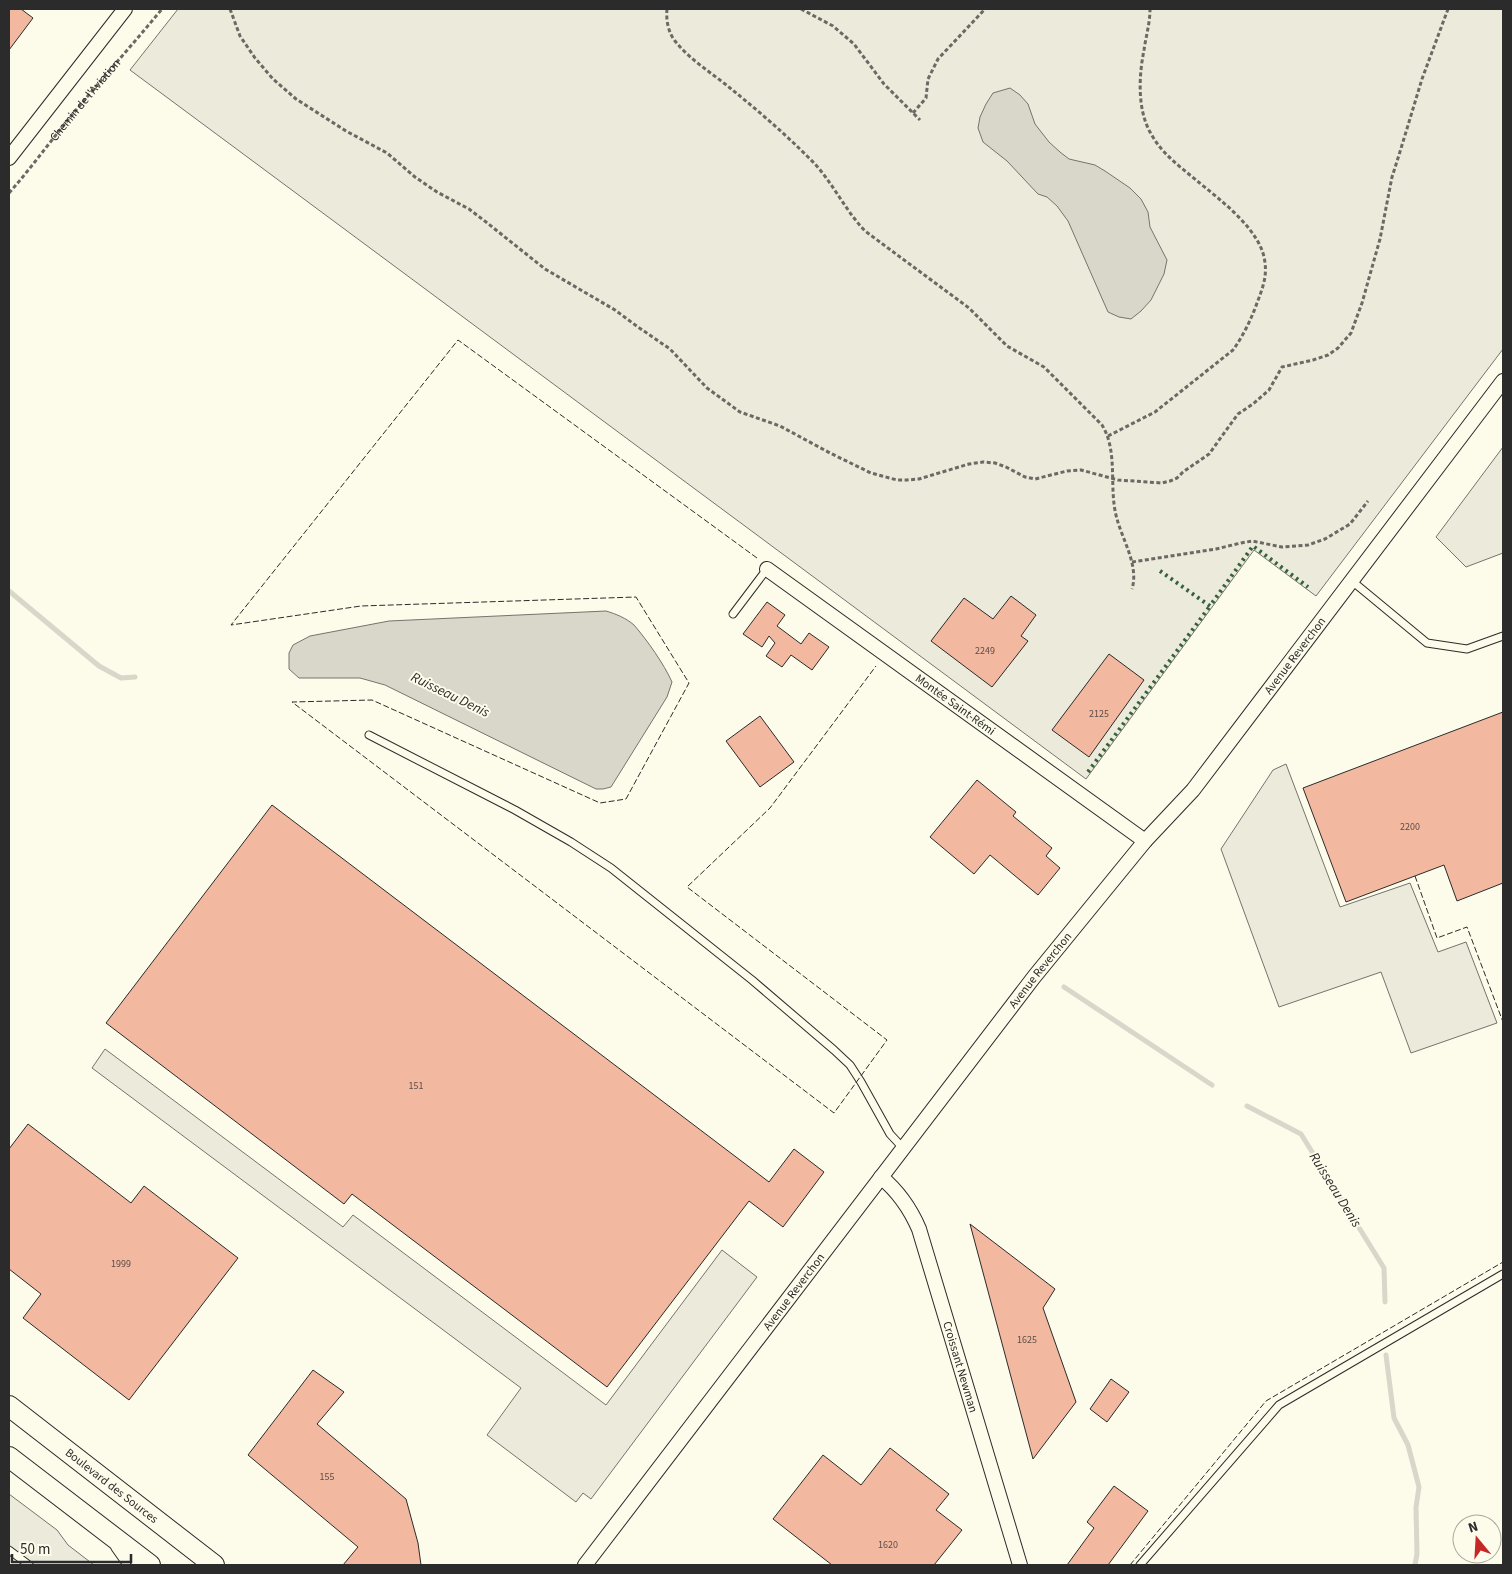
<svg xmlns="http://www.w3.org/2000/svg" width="1512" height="1574" font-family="'Source Sans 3',sans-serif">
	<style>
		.green { fill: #ecebdb; stroke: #74746e }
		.parking { fill: #eceadb; stroke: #74746e }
		.water { fill: #d8d7c9; stroke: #74746e }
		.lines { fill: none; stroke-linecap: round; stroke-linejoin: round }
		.stream { stroke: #d8d7c9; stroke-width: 5 }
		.building { fill: #f2b8a0; stroke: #2b2b2b }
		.service-casing { stroke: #2b2b2b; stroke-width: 9 }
		.minor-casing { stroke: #2b2b2b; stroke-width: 16 }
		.secondary-casing { stroke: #2b2b2b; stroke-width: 22 }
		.path { stroke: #6a6964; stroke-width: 3; stroke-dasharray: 4 2.5; stroke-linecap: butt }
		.service { stroke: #fdfbea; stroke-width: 7 }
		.minor { stroke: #fdfbea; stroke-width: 14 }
		.secondary { stroke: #fdfbea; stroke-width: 20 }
		.hedge { stroke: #34623c; stroke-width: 4; stroke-dasharray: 2.5 4; stroke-linecap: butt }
		.fence { stroke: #2b2b2b; stroke-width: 1; stroke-dasharray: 6 2.5; stroke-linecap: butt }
		.labels { text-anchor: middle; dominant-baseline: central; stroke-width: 4; stroke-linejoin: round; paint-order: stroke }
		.number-label { font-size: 10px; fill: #5d4e48 }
		.street-label { font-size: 12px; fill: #2b2b2b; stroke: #fdfbea }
		.water-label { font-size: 14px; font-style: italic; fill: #2b2b2b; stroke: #fdfbea }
	</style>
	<rect width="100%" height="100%" fill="#fdfbea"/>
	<polygon class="green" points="178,9 1503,9 1503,349 1316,596 1254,550 1086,779 130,70"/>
	<g class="parking">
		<polygon points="1503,447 1503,553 1466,567 1436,537"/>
		<polygon points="1286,764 1340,907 1410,883 1438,952 1466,942 1497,1023 1411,1053 1381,972 1279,1007 1221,849 1273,770"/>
		<polygon points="105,1049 343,1227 353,1215 606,1405 722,1250 757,1277 591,1499 583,1493 576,1502 487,1435 521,1388 92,1068"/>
		<polygon points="9,1494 57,1530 68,1545 94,1565 35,1565 9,1546"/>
	</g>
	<g class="water">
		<polygon points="1010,88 1020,95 1028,104 1035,124 1049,142 1060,152 1069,159 1095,165 1105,171 1130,188 1141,199 1148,212 1150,227 1167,260 1164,274 1151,300 1141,311 1131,319 1119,317 1108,312 1068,221 1057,206 1047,197 1038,194 1007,161 983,142 978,128 980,117 986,104 993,93"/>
		<path d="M606,611c10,3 20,7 28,14 13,15 30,39 38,57l-5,15 -56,90 -8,2h-7l-211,-104 -25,-7h-61l-10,-9v-16l4,-8 17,-9 79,-15z"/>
	</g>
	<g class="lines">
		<g class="stream">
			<polyline points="9,591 99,666 121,678 135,677"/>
			<polyline points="1064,987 1212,1085"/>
			<polyline points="1247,1106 1301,1134 1384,1268 1385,1302"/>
			<polyline points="1386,1355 1394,1418 1408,1445 1419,1487 1416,1507 1417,1554 1415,1565"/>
		</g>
	</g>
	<g class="building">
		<polygon points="9,9 21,9 33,18 9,50"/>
		<polygon points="1011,596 1036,615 1021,636 1028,641 992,687 931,641 964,598 993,619"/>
		<polygon points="767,602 785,615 777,626 801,644 809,633 829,647 812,670 791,655 782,667 766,656 775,643 769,636 762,647 743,634"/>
		<polygon points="1109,654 1144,680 1089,757 1052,730"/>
		<polygon points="1503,712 1503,883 1457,901 1444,865 1346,902 1303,788"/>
		<polygon points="760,716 794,762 760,787 726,741"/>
		<polygon points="977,780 1016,812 1013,816 1052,848 1046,856 1060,868 1038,895 990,855 974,874 930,837"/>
		<polygon points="272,805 769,1182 794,1149 824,1172 783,1227 749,1201 607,1387 352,1194 344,1204 106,1023"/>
		<polygon points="28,1124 131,1203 144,1186 238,1258 129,1400 23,1318 41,1294 9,1269 9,1149"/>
		<polygon points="970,1224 1055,1289 1043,1308 1076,1402 1033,1459"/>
		<polygon points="313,1370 344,1392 317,1424 406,1499 418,1543 421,1565 343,1565 358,1547 248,1455"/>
		<polygon points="1111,1379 1129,1392 1107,1422 1090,1409"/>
		<polygon points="890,1448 949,1494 936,1510 962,1530 934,1565 832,1565 773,1519 823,1455 861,1485"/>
		<polygon points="1114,1486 1148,1511 1108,1565 1067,1565 1094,1528 1087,1522"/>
	</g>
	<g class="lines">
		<defs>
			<g id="service">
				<polyline points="1352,581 1427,643 1467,649 1503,636"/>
				<polyline points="733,614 767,569"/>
				<polyline points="369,735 515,810 571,842 611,868 752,980 834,1050 850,1065 861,1082 890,1134 903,1148"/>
				<polyline points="115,1548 127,1565"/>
				<polyline points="9,1550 29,1565"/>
				<polyline points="1140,1565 1279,1405 1503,1274"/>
			</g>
			<g id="minor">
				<polyline points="9,158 125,9"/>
				<path id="s2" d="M767,569l378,272"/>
				<path id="s3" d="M881,1177c18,15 29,31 38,52l101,336"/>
				<path id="s4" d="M585,1565l449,-588 111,-136 48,-51 310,-409"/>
			</g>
			<g id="secondary">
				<path id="s5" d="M9,1406l205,159"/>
				<polyline points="9,1457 150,1565"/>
			</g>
		</defs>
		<use href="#service" class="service-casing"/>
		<use href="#minor" class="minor-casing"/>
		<use href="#secondary" class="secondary-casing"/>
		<g class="path">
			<polyline points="230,9 240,36 255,58 273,79 296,99 346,131 387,153 415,177 437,192 469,209 486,222 545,269 615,310 638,327 670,349 707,388 740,412 780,426 830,453 871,473 897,480 907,480 919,479 969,464 983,462 995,463 1006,467 1025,477 1035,479 1067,471 1081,470 1118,480 1162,483 1170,481 1177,478 1183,472 1209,454 1238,414 1253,404 1269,390 1282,367 1313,360 1328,355 1338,348 1351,333 1362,303 1380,239 1392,177 1399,155 1422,79 1448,9"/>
			<path d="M667,9c-1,11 1,23 8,32 15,19 37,32 55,47 26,21 53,44 77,68 24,22 36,52 58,75l104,77 38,38 37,21 58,58c17,28 6,63 15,94 6,22 22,47 15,70"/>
			<polyline points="801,9 833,26 854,44 884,84 920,120"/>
			<polyline points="913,113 926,98 928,79 938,59 985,9"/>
			<path id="s1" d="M9,193c24,-27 45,-57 68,-84 28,-34 57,-66 85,-100"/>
			<path d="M1108,436l47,-24 78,-62c10,-14 18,-30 24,-47 5,-13 10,-26 8,-40 -3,-33 -45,-63 -69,-83 -18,-15 -35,-27 -46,-48 -13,-24 -11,-57 -6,-82 2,-14 6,-27 6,-41"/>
			<polyline points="1132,562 1216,549 1241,543 1252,541 1282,547 1308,545 1325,539 1350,524 1368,501"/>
		</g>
		<use href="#service" class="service"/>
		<use href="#minor" class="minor"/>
		<use href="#secondary" class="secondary"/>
		<g class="hedge">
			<polyline points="1160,571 1210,606 1253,546 1308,587"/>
			<polyline points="1088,772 1210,606"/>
		</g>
		<g class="fence">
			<polyline points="757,558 458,340 231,625 361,606 636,597 689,683 626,799 600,803 372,700 292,702 834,1113 887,1040 687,887 770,808 876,666"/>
			<polyline points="1415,876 1437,938 1467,927 1503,1022"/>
			<polyline points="1130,1565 1266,1401 1503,1262"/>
		</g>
	</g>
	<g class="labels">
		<g class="number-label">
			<text x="985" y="651">2249</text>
			<text x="1099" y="714">2125</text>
			<text x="1410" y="827">2200</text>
			<text x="416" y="1086">151</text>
			<text x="121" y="1264">1999</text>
			<text x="1027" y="1340">1625</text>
			<text x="327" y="1477">155</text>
			<text x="888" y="1545">1620</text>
		</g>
		<g class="street-label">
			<text stroke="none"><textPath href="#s1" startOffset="120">Chemin de l'Aviation</textPath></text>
			<text stroke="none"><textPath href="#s4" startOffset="1154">Avenue Reverchon</textPath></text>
			<text stroke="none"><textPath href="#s2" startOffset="232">Montée Saint-Rémi</textPath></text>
			<text stroke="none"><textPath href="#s4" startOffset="749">Avenue Reverchon</textPath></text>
			<text stroke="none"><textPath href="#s4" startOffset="344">Avenue Reverchon</textPath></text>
			<text stroke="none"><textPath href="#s3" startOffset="209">Croissant Newman</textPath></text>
			<text stroke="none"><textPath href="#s5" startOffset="130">Boulevard des Sources</textPath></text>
		</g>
		<g class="water-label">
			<text transform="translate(450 695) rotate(26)">Ruisseau Denis</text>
			<text transform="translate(1335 1190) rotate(58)">Ruisseau Denis</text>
		</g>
	</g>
	<rect width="1512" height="1574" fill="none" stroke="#2b2b2b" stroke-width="20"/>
	<g transform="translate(1477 1539) rotate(342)"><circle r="24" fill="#fdfbea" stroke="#a9a89e"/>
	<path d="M0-4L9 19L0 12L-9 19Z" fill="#c62828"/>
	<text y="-8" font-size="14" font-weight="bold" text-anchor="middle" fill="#2b2b2b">N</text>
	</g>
	<path d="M12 1554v8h119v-8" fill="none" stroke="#2b2b2b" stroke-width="2.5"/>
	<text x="20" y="1554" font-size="15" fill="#2b2b2b" stroke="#fdfbea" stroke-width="4" paint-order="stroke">50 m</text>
</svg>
